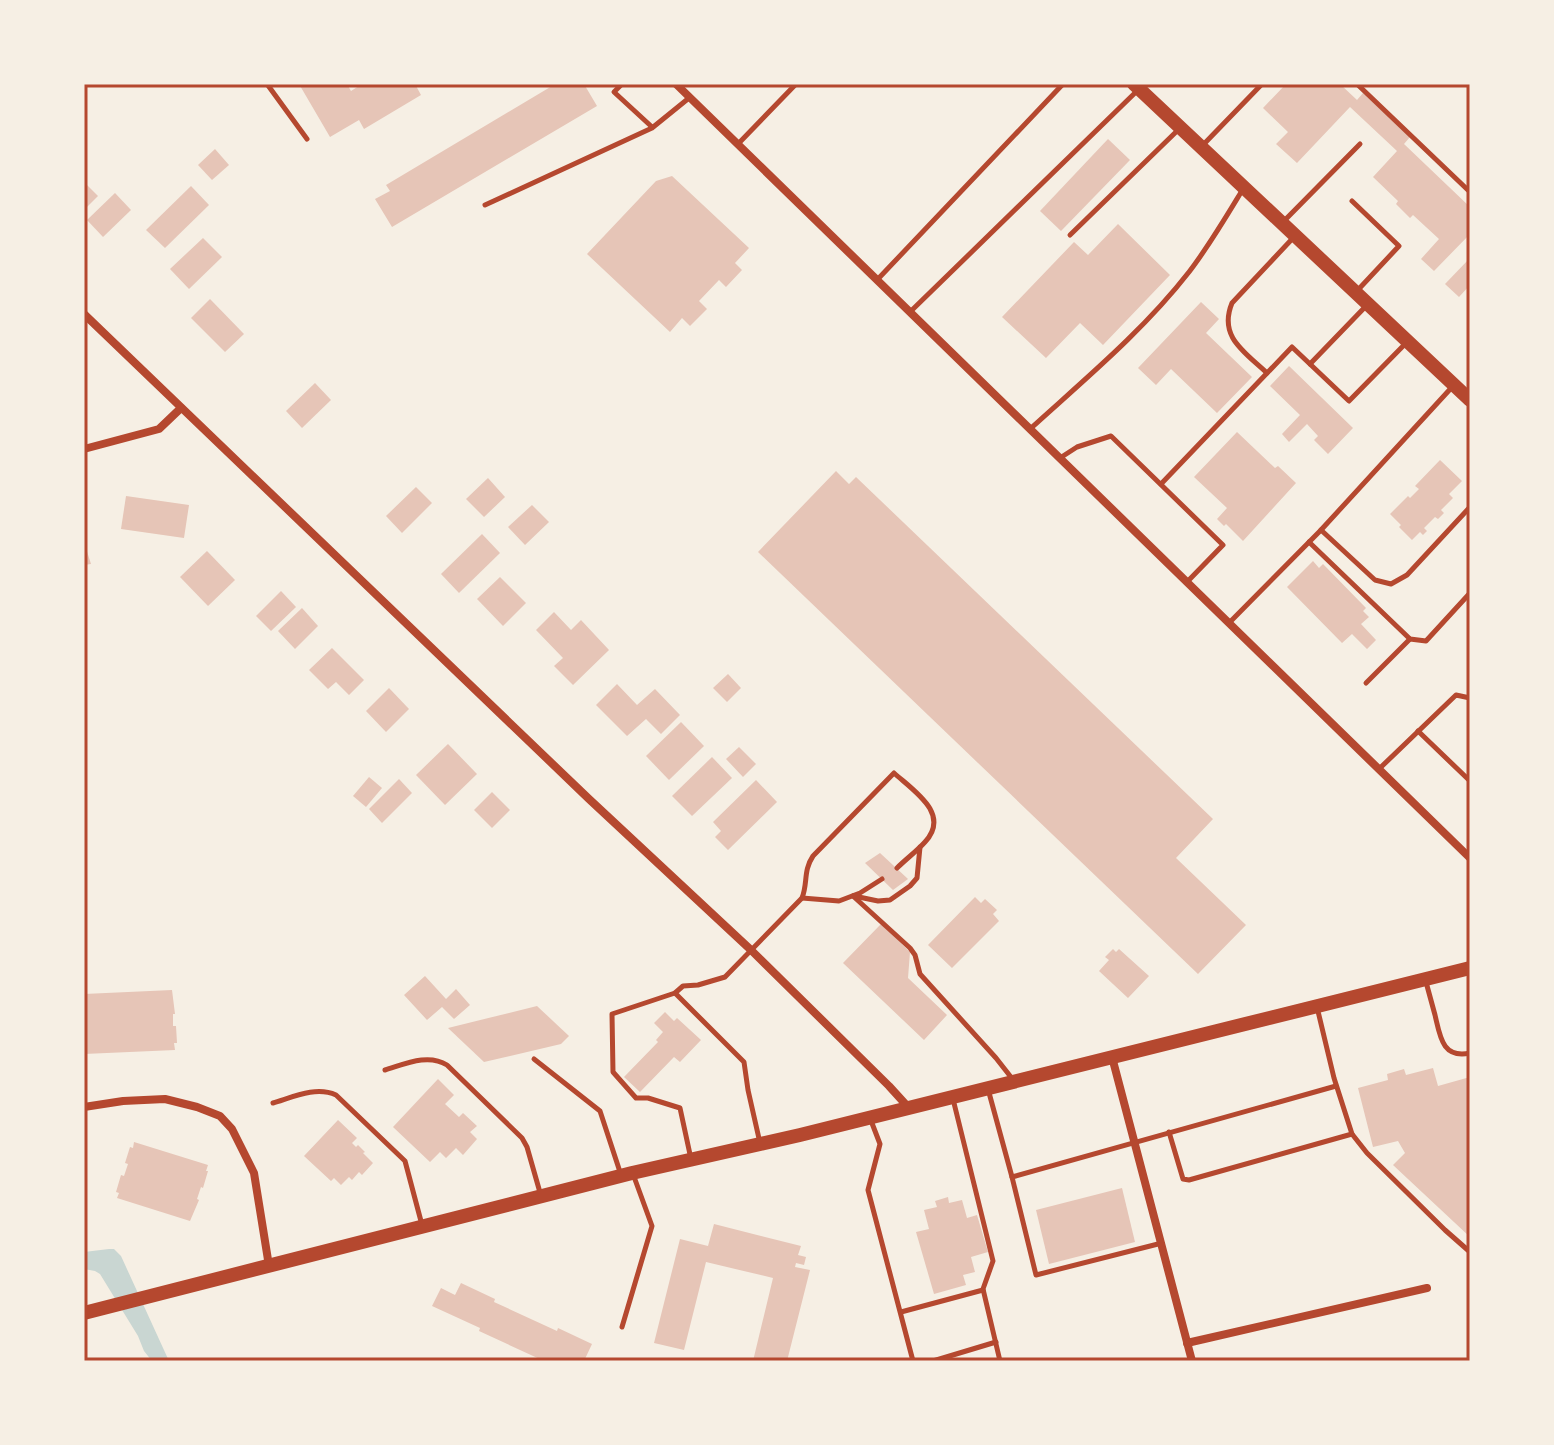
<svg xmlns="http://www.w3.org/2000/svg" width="1554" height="1445" font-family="Commissioner,sans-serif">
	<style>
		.water { fill: #c9d6d2 }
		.building { fill: #e6c5b7 }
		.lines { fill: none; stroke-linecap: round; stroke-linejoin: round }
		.service { stroke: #b5482f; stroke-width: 5 }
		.minor { stroke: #b5482f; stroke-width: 8 }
		.secondary { stroke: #b5482f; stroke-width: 14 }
		.neatline { fill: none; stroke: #b5482f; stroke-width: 3 }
	</style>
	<rect width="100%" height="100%" fill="#f6efe4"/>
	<polygon class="water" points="109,1249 114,1249 121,1256 169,1361 152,1361 144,1351 138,1336 100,1274 95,1271 84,1269 84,1252"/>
	<g class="building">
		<polygon points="299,84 347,84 351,91 362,84 415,84 421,95 364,129 359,120 330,137"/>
		<polygon points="551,84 584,84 597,106 392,227 375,199 390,191 386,185 552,86"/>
		<polygon points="1286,84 1340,84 1357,100 1363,93 1410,137 1404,144 1470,207 1470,234 1434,271 1421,259 1439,239 1413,215 1410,218 1396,204 1398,201 1373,177 1397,151 1350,107 1297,163 1276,144 1288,132 1263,108"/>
		<polygon points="1108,139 1130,160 1061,231 1040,211"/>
		<polygon points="215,149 229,165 212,180 198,165"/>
		<polygon points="672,176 749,248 735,263 742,270 726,287 719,280 699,301 707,309 690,326 682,318 670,332 587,254 656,181"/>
		<polygon points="84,182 98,196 84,210"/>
		<polygon points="191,186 209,205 165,248 146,230"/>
		<polygon points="115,193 131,210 103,237 87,220"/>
		<polygon points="1118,224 1170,275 1103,345 1080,323 1046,358 1002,317 1074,242 1088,255"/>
		<polygon points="203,238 222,257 189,289 170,269"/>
		<polygon points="1470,258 1470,285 1459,297 1445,284"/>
		<polygon points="210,299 244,334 225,352 191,318"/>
		<polygon points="1201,302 1219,319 1206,333 1252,377 1217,413 1171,369 1156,385 1138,368"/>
		<polygon points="1289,366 1353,428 1328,454 1314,440 1318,436 1307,424 1289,442 1282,434 1300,415 1270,386"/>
		<polygon points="315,383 331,400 302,428 286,411"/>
		<polygon points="1237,432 1275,468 1278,466 1296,483 1243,541 1226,524 1224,526 1217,519 1227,508 1194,477"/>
		<polygon points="1440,460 1462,481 1449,494 1453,498 1441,510 1444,513 1438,519 1435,517 1424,528 1427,531 1423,535 1420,532 1412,540 1399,527 1401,525 1390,514 1408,496 1410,498 1419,489 1415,486"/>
		<polygon points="836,471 849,484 856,477 1213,819 1176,858 1246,925 1198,974 758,552"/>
		<polygon points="488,478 505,497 484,517 466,499"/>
		<polygon points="416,487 432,503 402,533 386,516"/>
		<polygon points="126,496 189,505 184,538 121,529"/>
		<polygon points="532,505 549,522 525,545 508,527"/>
		<polygon points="482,534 500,553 459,593 441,574"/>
		<polygon points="84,542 91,564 84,565"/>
		<polygon points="207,551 235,580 208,606 180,577"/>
		<polygon points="1313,561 1319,568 1323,564 1366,608 1363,611 1369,617 1361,624 1376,640 1367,649 1352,634 1342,643 1287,587"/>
		<polygon points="500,577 526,603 503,626 477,599"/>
		<polygon points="281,591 296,607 271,631 256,616"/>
		<polygon points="302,608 318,626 295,649 278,631"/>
		<polygon points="554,612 571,630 581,620 609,650 573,685 554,666 563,658 536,630"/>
		<polygon points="332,648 364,680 349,695 336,682 328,689 309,670"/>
		<polygon points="728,674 741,688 727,702 713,688"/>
		<polygon points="617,684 637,705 655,689 680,715 661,734 646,719 627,736 596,705"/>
		<polygon points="389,688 409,709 386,732 366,711"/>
		<polygon points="681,722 704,746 669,780 646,756"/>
		<polygon points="448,744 477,774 445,805 416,775"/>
		<polygon points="739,747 756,764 743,777 726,759"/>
		<polygon points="712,757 732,778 692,816 672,796"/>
		<polygon points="369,777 382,788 366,807 353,796"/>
		<polygon points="399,779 412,793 382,823 369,809"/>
		<polygon points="756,780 777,802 728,850 715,837 721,831 713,822"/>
		<polygon points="492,792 510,810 492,828 474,810"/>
		<polygon points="880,853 908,879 893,890 865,863"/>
		<polygon points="975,897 981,903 985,899 997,910 993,914 999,921 952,968 928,945"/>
		<polygon points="881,924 910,952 908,978 947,1015 924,1040 843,963"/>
		<polygon points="1113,949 1116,952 1119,949 1149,976 1128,998 1099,971 1109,960 1105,957"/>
		<polygon points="425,976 446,999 456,989 470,1005 454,1019 442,1007 427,1020 404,995"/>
		<polygon points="172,990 175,1014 173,1014 173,1026 176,1026 177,1043 174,1043 175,1050 84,1054 84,994"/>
		<polygon points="537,1006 569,1036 561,1044 484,1062 448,1028"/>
		<polygon points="665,1012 674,1021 677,1018 701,1040 680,1062 674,1057 640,1092 624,1077 658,1042 656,1040 663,1032 654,1023"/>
		<polygon points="1433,1068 1438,1086 1470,1077 1470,1237 1393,1165 1405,1153 1398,1141 1373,1147 1358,1088 1388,1080 1387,1074 1404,1069 1406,1075"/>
		<polygon points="438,1079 454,1095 445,1104 459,1117 463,1113 477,1126 470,1132 477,1139 463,1155 456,1148 446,1158 440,1152 430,1162 393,1127"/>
		<polygon points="338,1120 357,1138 352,1143 356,1147 358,1145 365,1152 363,1153 373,1163 362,1175 359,1172 352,1180 349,1177 341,1185 334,1178 331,1181 304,1156"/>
		<polygon points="134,1142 208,1165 206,1171 208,1171 203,1188 201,1187 197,1199 199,1200 190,1221 117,1198 119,1193 116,1192 121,1175 124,1176 128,1164 125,1163 130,1147 133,1148"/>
		<polygon points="1122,1188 1135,1242 1049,1264 1036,1210"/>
		<polygon points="948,1197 949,1203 962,1200 967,1218 977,1215 988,1252 971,1257 975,1272 963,1275 966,1285 934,1294 916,1232 929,1229 924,1210 937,1207 935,1201"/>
		<polygon points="714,1224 801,1246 798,1255 806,1257 804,1265 796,1263 795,1267 810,1270 787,1361 753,1361 773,1278 706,1262 684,1350 654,1343 680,1239 708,1246"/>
		<polygon points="461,1283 495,1299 494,1302 557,1331 558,1328 592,1344 584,1361 551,1361 545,1358 544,1361 479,1331 480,1328 432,1306 441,1288 455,1295"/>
	</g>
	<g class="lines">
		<g class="service">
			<polyline points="267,84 307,139"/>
			<polyline points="622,84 614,92 652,127"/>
			<polyline points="1357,84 1470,192"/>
			<polyline points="738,144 796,84"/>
			<polyline points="1202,146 1262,84"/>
			<polyline points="1352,201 1399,246 1356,292"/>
			<polyline points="485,205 652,128 689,98"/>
			<polyline points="1282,223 1360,144"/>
			<polyline points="1070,235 1178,130"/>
			<polyline points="877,280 1063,84"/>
			<polyline points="910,312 1139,89"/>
			<polyline points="1310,364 1367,305"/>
			<path d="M1267,373c-22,-21 -49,-36 -35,-70l61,-65"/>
			<path d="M1030,429c55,-50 113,-98 159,-157 20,-26 37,-55 54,-83"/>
			<polyline points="1060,458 1077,447 1111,436 1223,545 1187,582"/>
			<polyline points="1161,484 1292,347 1349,401 1407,342"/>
			<polyline points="1321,530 1375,580 1391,584 1407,575 1470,507"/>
			<polyline points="1309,542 1410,639 1426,641 1470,593"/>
			<polyline points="1229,623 1321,530 1453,386"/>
			<polyline points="1366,683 1410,639"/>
			<polyline points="1418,731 1470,781"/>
			<polyline points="1379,769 1456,695 1470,698"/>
			<polyline points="853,896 910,948 915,955 920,974 996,1058 1014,1081"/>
			<polyline points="854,896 878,901 890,900 910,886 917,878 920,847"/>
			<polyline points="802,898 839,901 860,893 882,879"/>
			<path d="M1426,982c3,11 6,22 9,33 5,21 7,44 35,38"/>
			<polyline points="675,993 612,1014 613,1072 636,1098 648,1098 680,1108 691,1159"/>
			<polyline points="1317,1007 1334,1078 1352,1134 1367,1153 1445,1230 1470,1252"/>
			<polyline points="534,1059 600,1111 621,1175"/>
			<path d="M385,1070c20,-6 43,-17 62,-5l75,73 5,9 14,49"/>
			<polyline points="988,1089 1012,1177 1336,1086"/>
			<polyline points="953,1099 993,1261 983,1289 1000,1361"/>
			<path d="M273,1103c20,-6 43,-17 63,-8l69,66 17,64"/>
			<polyline points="870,1118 880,1144 868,1190 913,1361"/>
			<polyline points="1169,1132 1183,1179 1189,1180 1352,1134"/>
			<path d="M760,1143l-12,-53 -4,-28 -69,-69 8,-7 15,-1 27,-8 77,-79c6,-15 1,-27 11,-42l81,-83c20,18 57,41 31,69 -8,9 -19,17 -28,26"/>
			<polyline points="1012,1177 1036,1275 1162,1243"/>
			<polyline points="901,1312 983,1290"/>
			<polyline points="622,1327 652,1226 633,1174"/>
			<polyline points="933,1361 996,1342"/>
		</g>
		<g class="minor">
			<polyline points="676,84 1470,858"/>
			<polyline points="84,314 589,799 751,950 889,1086 909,1108"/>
			<polyline points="84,449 159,429 181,408"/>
			<polyline points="1112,1057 1192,1361"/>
			<polyline points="84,1107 123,1101 165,1099 197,1107 220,1116 232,1129 254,1173 269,1266"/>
			<polyline points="1187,1343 1427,1288"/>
		</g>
		<g class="secondary">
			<polyline points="1134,84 1470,400"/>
			<polyline points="84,1313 632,1173 800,1135 1470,968"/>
		</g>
	</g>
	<rect width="1554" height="1445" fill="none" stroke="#f6efe4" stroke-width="172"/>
	<rect x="86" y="86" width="1382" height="1273" class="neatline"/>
</svg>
